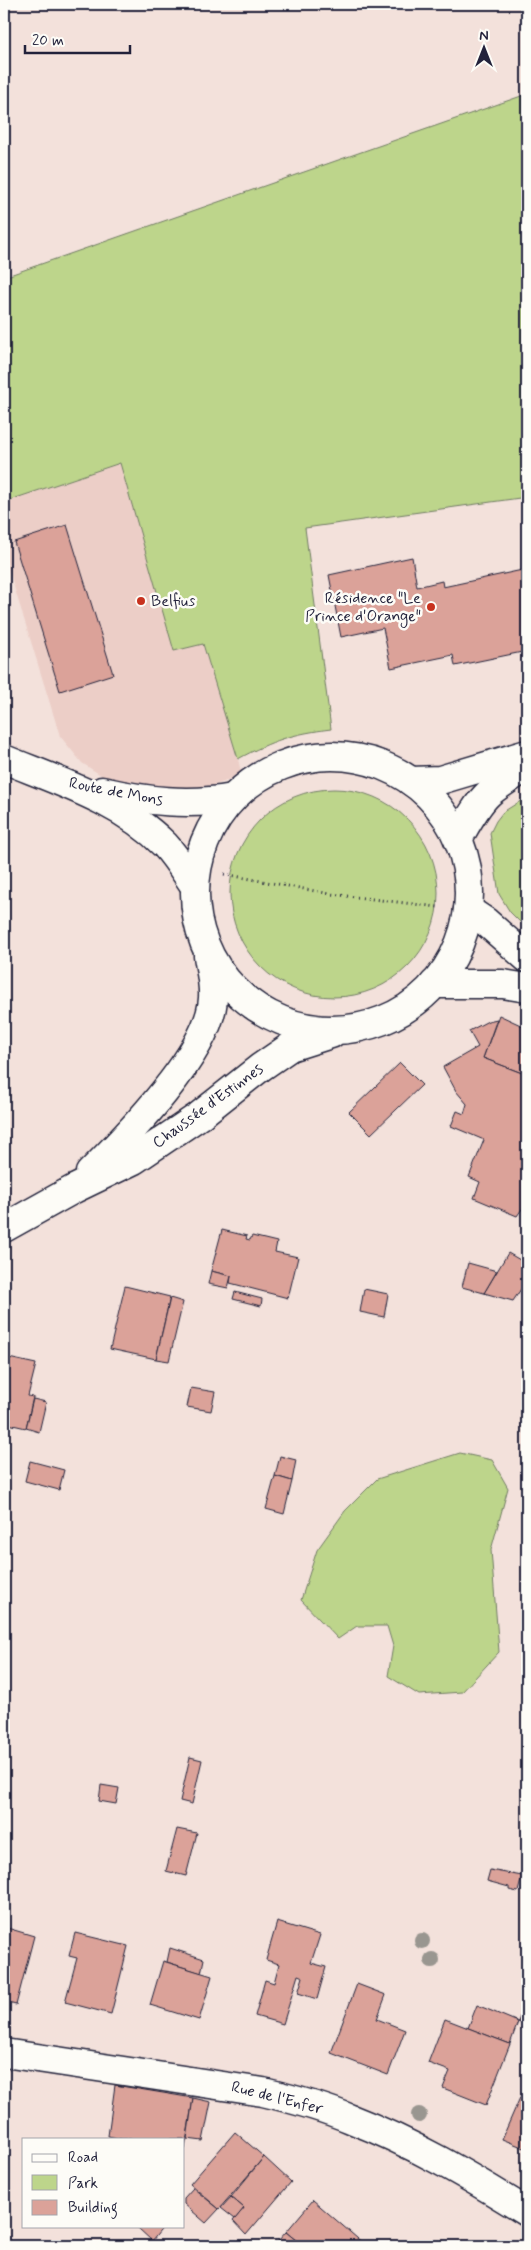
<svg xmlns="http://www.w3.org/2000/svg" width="531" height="2250" font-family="Mynerve,sans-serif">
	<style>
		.built { fill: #eccec7 }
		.green { fill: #bdd58b; stroke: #707c63 }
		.building { fill: #dba299; stroke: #22223b }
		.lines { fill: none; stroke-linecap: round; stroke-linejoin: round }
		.minor-casing { stroke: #22223b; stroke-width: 31 }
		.major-casing { stroke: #22223b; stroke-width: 31 }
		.path { stroke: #22223b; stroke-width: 3; stroke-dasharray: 1 4; stroke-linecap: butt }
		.minor { stroke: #fdfcf7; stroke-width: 28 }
		.major { stroke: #fdfcf7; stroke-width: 28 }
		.tree { fill: #999690 }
		.poi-dot { fill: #c8321e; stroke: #fdfcf7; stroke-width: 2 }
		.labels { text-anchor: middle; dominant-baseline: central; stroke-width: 5; stroke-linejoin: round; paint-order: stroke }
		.poi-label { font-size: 16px; fill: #22223b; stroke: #fdfcf7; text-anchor: end }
		.street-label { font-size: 16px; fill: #22223b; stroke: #fdfcf7 }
	</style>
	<rect width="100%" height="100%" fill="#f3e1db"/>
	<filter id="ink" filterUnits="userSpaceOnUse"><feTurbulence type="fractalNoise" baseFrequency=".02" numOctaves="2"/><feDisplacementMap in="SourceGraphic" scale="10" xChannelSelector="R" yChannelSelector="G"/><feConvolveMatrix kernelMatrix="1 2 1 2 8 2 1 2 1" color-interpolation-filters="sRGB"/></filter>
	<g filter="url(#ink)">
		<polygon class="built" points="120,463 175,651 203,644 238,759 241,772 224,782 203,788 176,789 141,785 104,777 82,763 60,736 4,554 4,502"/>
		<g class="green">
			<path d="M527,94v403l-222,31 26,201c-39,5 -58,11 -93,30l-35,-115 -29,7 -54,-188 -116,39v-225z"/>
			<circle cx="334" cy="893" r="104"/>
			<polygon points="527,797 527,929 510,912 499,894 490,833 496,821 503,812"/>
			<polygon points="460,1453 492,1460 508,1488 491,1550 499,1652 462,1692 419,1695 388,1676 393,1646 387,1626 357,1626 338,1639 301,1600 317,1550 345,1511 377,1479"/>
		</g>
		<g class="building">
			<polygon points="67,525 113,674 60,691 14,542"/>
			<polygon points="412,557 417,587 442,581 443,587 527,569 527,651 455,666 453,655 391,668 383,628 341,637 329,575"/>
			<polygon points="499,1015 527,1028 527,1075 483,1058"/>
			<polygon points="497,1019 483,1058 527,1075 527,1210 522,1209 517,1216 474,1198 480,1182 469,1177 484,1140 451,1126 457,1111 464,1114 467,1104 456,1091 443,1067 478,1047 469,1031 488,1021"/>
			<polygon points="400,1063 422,1085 371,1134 349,1112"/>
			<polygon points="222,1230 247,1236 246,1239 250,1240 252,1236 277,1242 275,1252 298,1257 288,1298 230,1283 231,1276 211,1271"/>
			<polygon points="508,1253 527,1264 527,1280 513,1301 484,1293"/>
			<polygon points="468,1263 497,1271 484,1293 462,1287"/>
			<polygon points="211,1271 231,1276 228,1288 208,1284"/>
			<polygon points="125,1286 170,1297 156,1359 110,1349"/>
			<polygon points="364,1289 388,1294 384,1317 360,1312"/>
			<polygon points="235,1292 262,1299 261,1306 233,1299"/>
			<polygon points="170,1298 183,1302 169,1361 156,1359"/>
			<polygon points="4,1357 36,1364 28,1396 33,1397 26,1428 4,1423"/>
			<polygon points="191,1388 215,1392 211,1411 187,1407"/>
			<polygon points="33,1399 46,1402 39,1432 26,1428"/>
			<polygon points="280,1456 296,1460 292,1481 275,1476"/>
			<polygon points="30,1461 64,1470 59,1490 25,1481"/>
			<polygon points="275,1476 292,1481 284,1514 266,1509"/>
			<polygon points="190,1757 202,1760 192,1804 180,1801"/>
			<polygon points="101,1785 119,1788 116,1804 99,1801"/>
			<polygon points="177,1829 197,1833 186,1876 166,1871"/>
			<polygon points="490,1870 522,1876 518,1892 509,1890 509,1887 487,1881"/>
			<polygon points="277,1922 320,1935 311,1963 326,1967 317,1999 298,1993 303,1977 298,1975 283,2024 255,2016 265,1980 274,1983 279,1964 266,1960"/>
			<polygon points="4,1927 34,1936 16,2005 4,2002"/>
			<polygon points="75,1933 128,1946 111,2014 65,2002 77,1958 69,1956"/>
			<polygon points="170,1948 204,1959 201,1973 167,1962"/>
			<polygon points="163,1961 212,1976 199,2020 150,2005"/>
			<polygon points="357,1984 386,1995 377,2019 405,2030 388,2075 331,2053"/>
			<polygon points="525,2003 527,2004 527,2026 518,2022"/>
			<polygon points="477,2005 518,2022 510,2044 468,2028"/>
			<polygon points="445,2019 510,2044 486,2105 443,2088 450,2071 428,2063"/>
			<polygon points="115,2085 193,2098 185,2149 184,2139 122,2139 108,2136"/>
			<polygon points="525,2086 527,2087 527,2149 502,2139"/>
			<polygon points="193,2098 211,2102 203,2141 187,2139"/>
			<polygon points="235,2132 264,2157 219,2209 190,2184"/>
			<polygon points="264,2157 291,2182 246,2235 233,2221 244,2208 231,2197"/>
			<polygon points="193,2188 219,2209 206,2223 184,2204 184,2198"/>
			<polygon points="231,2197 244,2208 235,2219 221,2208"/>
			<polygon points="313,2200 365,2245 364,2246 303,2246 286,2232"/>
			<polygon points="139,2226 164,2226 152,2241 138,2228"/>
			<polygon points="286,2232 303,2246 284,2246 278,2241"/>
		</g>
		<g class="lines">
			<defs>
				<g id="minor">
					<polyline points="411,781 440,780 527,754"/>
					<path d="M458,839c9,-16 18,-34 31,-46 12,-10 26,-17 38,-28"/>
					<path d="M4,2053l259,39c30,7 60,15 88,27 62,24 120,58 176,93"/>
				</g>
				<g id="major">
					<circle cx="332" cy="893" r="137"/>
					<path d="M4,759c56,23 117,42 161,86 11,12 20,27 29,40"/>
					<path d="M102,791c44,10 86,15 131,7"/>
					<polyline points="468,910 486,922 527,958"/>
					<polyline points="434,984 503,984 527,988"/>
					<path d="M90,1173c37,-37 121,-122 123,-175 1,-14 -3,-29 -5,-42"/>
					<polyline points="4,1228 74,1189 134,1160 199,1116 261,1067 290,1047 331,1034"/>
				</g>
			</defs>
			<use href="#minor" class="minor-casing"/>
			<use href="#major" class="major-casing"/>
			<polyline class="path" points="224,874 331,894 438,907"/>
			<use href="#minor" class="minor"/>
			<use href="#major" class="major"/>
		</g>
		<g class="tree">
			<circle cx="422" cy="1941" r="8"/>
			<circle cx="432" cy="1960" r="8"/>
			<circle cx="419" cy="2115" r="8"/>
		</g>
	</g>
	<g class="poi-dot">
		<circle cx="141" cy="601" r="5"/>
		<circle cx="431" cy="607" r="5"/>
	</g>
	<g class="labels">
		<g class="poi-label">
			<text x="421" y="598">Résidence "Le<tspan x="421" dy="18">Prince d'Orange"</tspan></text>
			<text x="151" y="601" text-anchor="start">Belfius</text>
		</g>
		<g class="street-label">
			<text transform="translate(116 792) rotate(11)">Route de Mons</text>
			<text transform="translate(208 1106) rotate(-36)">Chaussée d'Estinnes</text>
			<text transform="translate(277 2098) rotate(14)">Rue de l'Enfer</text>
		</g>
	</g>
	<rect width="531" height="2250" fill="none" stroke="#fdfcf7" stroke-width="20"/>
	<rect x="10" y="10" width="511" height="2230" fill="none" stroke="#22223b" stroke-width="2" filter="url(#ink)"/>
	<rect x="22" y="2138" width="162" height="90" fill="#fdfcf7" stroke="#a5a5ac"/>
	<rect x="32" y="2154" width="25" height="8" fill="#fdfcf7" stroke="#a5a5ac"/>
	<text x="68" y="2162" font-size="15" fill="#22223b">Road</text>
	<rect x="32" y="2175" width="25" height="15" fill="#bdd58b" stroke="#a5a5ac"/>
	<text x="68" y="2188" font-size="15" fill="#22223b">Park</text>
	<rect x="32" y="2200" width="25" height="15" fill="#dba299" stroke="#a5a5ac"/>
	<text x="68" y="2212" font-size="15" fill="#22223b">Building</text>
	<g transform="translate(484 48)" stroke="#fdfcf7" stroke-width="4" paint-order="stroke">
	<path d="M0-4L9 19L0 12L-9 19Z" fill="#22223b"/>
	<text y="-8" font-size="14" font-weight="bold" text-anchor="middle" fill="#22223b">N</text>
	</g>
	<path d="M25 45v8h105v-8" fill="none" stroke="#22223b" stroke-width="2.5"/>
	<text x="32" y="45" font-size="15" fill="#22223b" stroke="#fdfcf7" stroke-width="4" paint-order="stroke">20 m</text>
</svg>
